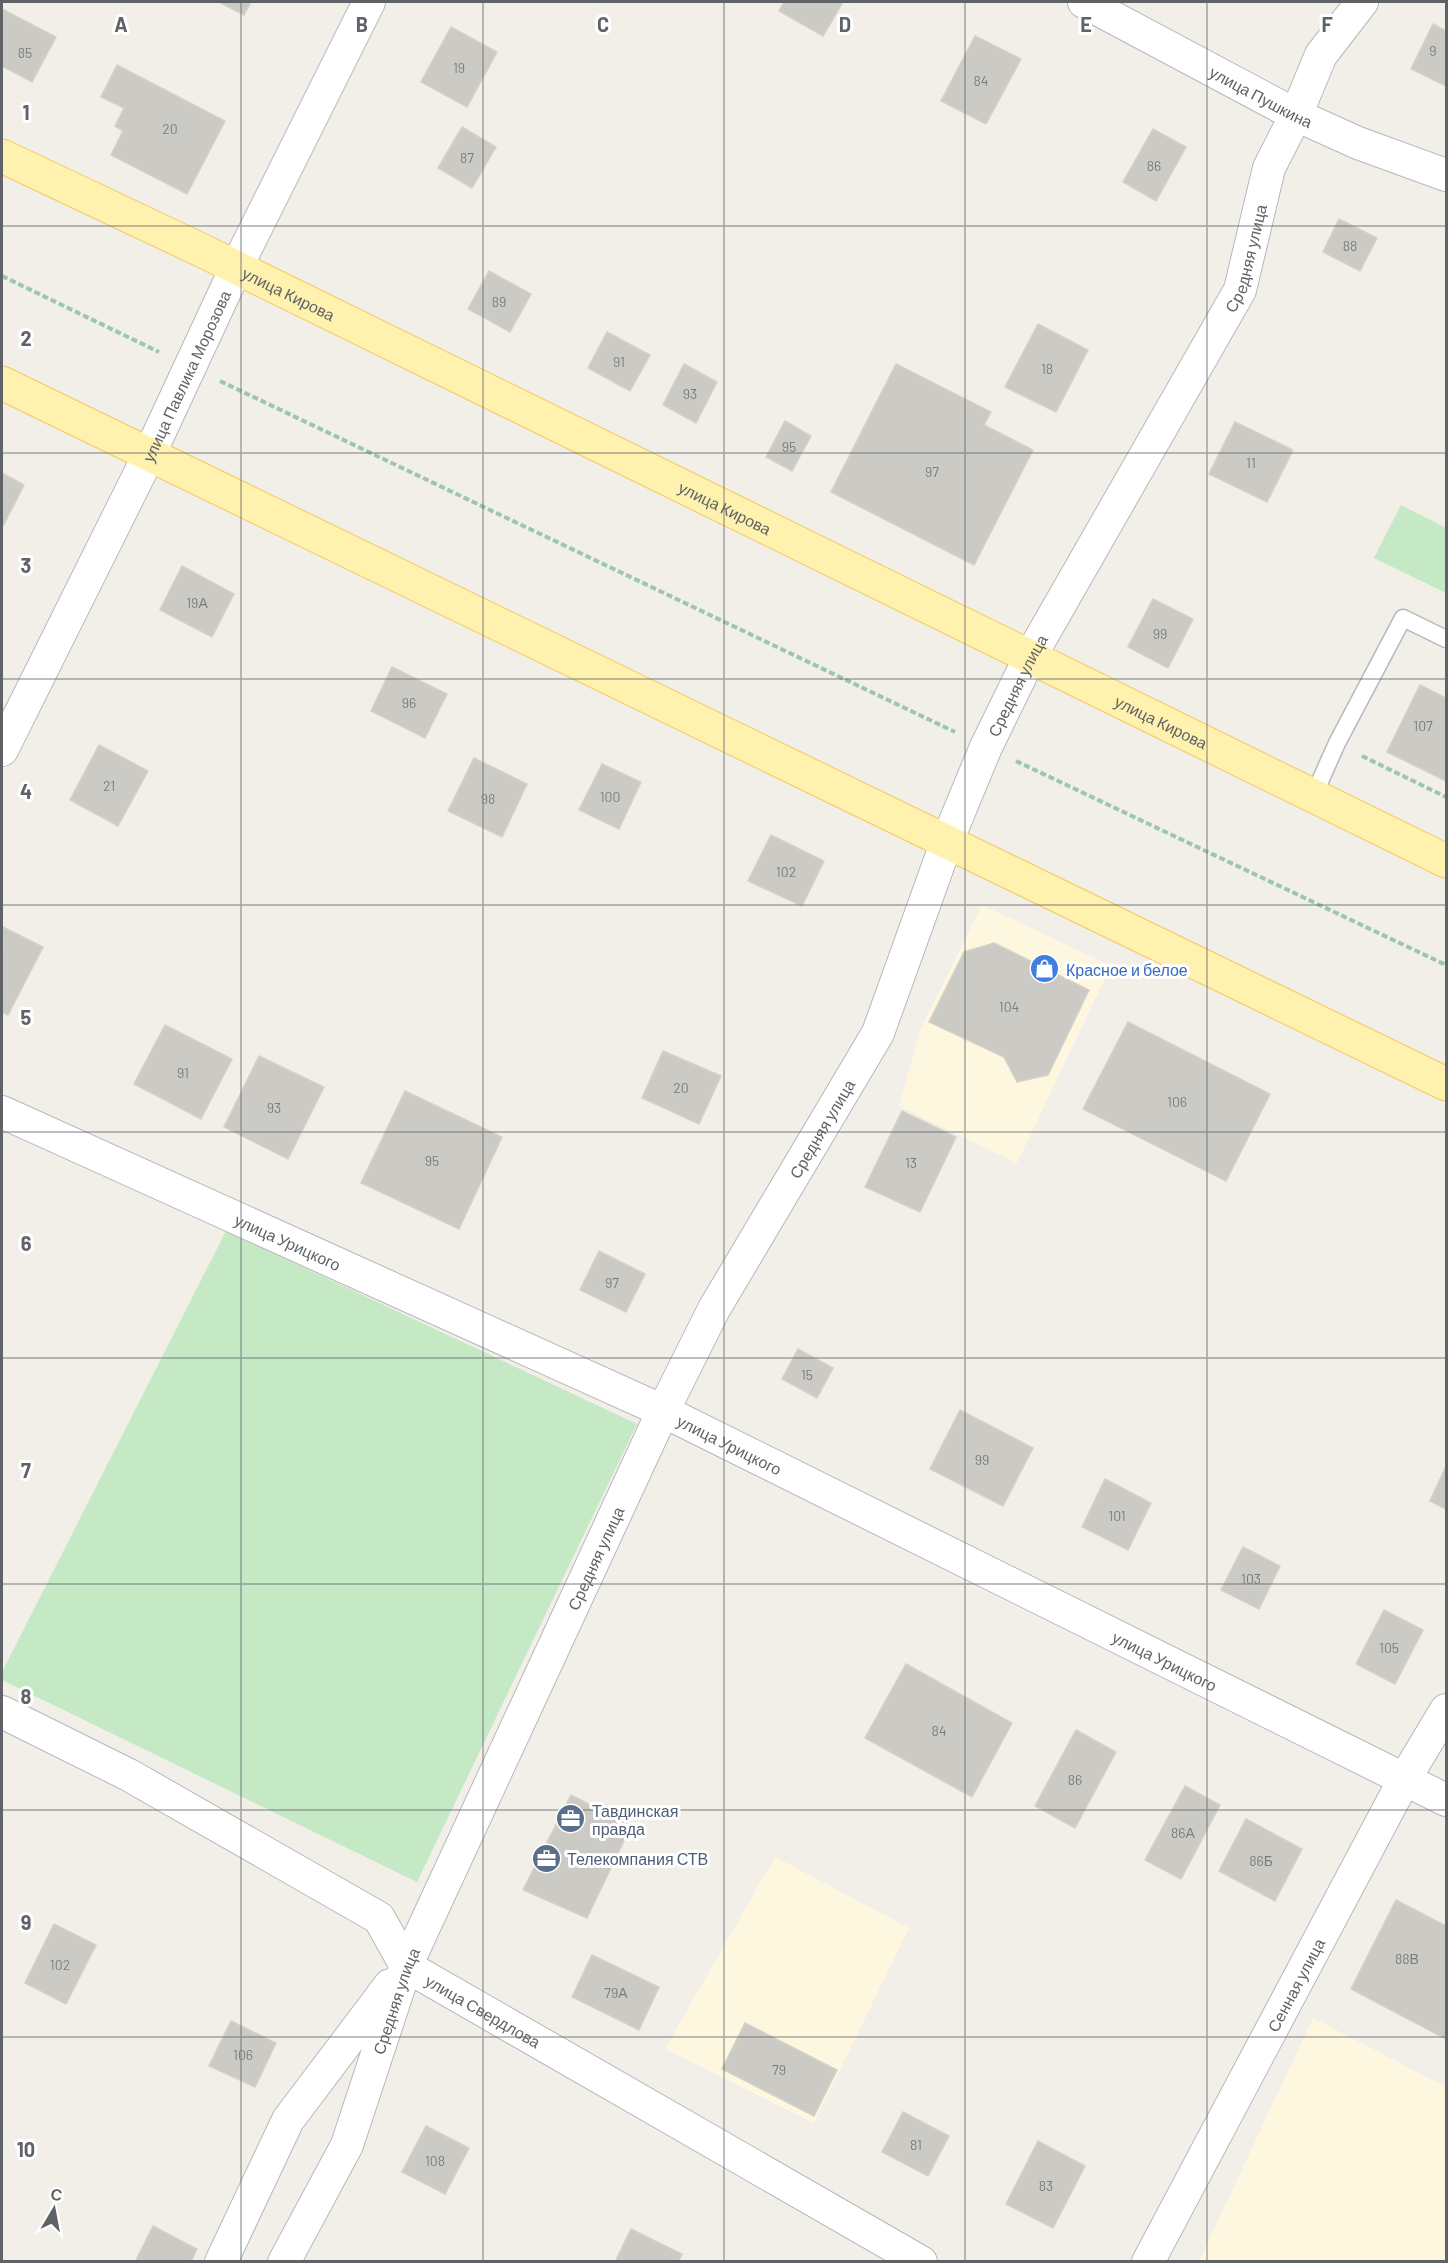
<svg xmlns="http://www.w3.org/2000/svg" width="1448" height="2263" font-family="Barlow,sans-serif">
	<style>
		.commercial { fill: #fef7e0 }
		.green { fill: #c5e8c5 }
		.building { fill: #cccac5; stroke: #d6d1c6; stroke-width: 1.5 }
		.lines { fill: none; stroke-linecap: round; stroke-linejoin: round }
		.lane-casing { stroke: #b5b8bc; stroke-width: 19 }
		.street-casing { stroke: #b5b8bc; stroke-width: 34 }
		.primary-casing { stroke: #f2c960; stroke-width: 35 }
		.path { stroke: #9cc7a9; stroke-width: 4; stroke-dasharray: 6 3; stroke-linecap: butt }
		.lane { stroke: #fff; stroke-width: 16 }
		.street { stroke: #fff; stroke-width: 32 }
		.primary { stroke: #fff2af; stroke-width: 33 }
		.grid { fill: none; stroke: #5f6368; stroke-width: 1.5; stroke-opacity: 0.55 }
		.labels { text-anchor: middle; dominant-baseline: central; stroke-width: 6; stroke-linejoin: round; paint-order: stroke }
		.number-label { font-size: 14px; fill: #7a7d7f }
		.street-label { font-size: 16px; fill: #5f6368; stroke: #fff }
		.shop-label { font-size: 16px; fill: #366cbe; stroke: #fff; text-anchor: start }
		.service-label { font-size: 16px; fill: #4e5e75; stroke: #fff; text-anchor: start }
		.grid-label { font-size: 20px; text-anchor: middle; font-weight: bold; fill: #5f6368; stroke: #fff; stroke-width: 6; stroke-linejoin: round; paint-order: stroke }
	</style>
	<rect width="100%" height="100%" fill="#f1efe8"/>
	<g class="commercial">
		<polygon points="982,905 1111,966 1017,1163 899,1106 920,1030"/>
		<polygon points="775,1857 909,1928 814,2123 665,2049"/>
		<polygon points="1313,2018 1446,2087 1446,2261 1199,2261"/>
	</g>
	<g class="green">
		<polygon points="1401,505 1446,528 1446,593 1374,558"/>
		<polygon points="226,1231 637,1424 417,1882 2,1680 2,1672"/>
	</g>
	<g class="building">
		<polygon points="219,2 251,2 244,15"/>
		<polygon points="784,2 843,2 823,36 779,11"/>
		<polygon points="2,9 56,37 32,82 2,66"/>
		<polygon points="1433,24 1446,31 1446,86 1411,69"/>
		<polygon points="451,27 497,52 467,107 421,82"/>
		<polygon points="975,36 1021,59 986,124 941,101"/>
		<polygon points="117,65 225,121 187,194 111,155 123,131 115,126 124,108 101,97"/>
		<polygon points="462,127 496,147 472,188 438,168"/>
		<polygon points="1153,129 1186,147 1156,201 1123,182"/>
		<polygon points="1339,219 1377,238 1360,271 1323,252"/>
		<polygon points="489,271 531,294 510,332 468,309"/>
		<polygon points="1038,324 1088,350 1056,412 1005,387"/>
		<polygon points="607,332 650,355 630,391 588,368"/>
		<polygon points="684,364 717,382 696,423 663,405"/>
		<polygon points="896,364 991,412 984,425 1033,450 974,565 831,492"/>
		<polygon points="785,421 811,436 792,471 766,457"/>
		<polygon points="1235,422 1293,450 1267,502 1209,474"/>
		<polygon points="2,473 24,485 3,526 2,525"/>
		<polygon points="182,566 234,594 212,637 160,610"/>
		<polygon points="1153,599 1193,619 1168,668 1128,647"/>
		<polygon points="392,667 447,694 425,738 371,711"/>
		<polygon points="1420,685 1446,698 1446,781 1387,752"/>
		<polygon points="99,745 148,771 118,826 70,800"/>
		<polygon points="474,758 527,784 502,837 448,811"/>
		<polygon points="602,764 641,782 619,829 579,810"/>
		<polygon points="771,835 824,861 802,906 748,881"/>
		<polygon points="3,927 43,947 8,1015 2,1012"/>
		<polygon points="994,943 1089,990 1048,1075 1017,1082 1004,1057 929,1022 964,952"/>
		<polygon points="1128,1022 1270,1094 1226,1181 1083,1109"/>
		<polygon points="165,1025 232,1059 201,1119 134,1084"/>
		<polygon points="663,1051 721,1076 699,1124 642,1098"/>
		<polygon points="259,1056 324,1087 288,1159 224,1127"/>
		<polygon points="405,1091 502,1137 459,1229 361,1183"/>
		<polygon points="902,1111 956,1137 920,1212 865,1187"/>
		<polygon points="599,1251 645,1274 626,1312 580,1290"/>
		<polygon points="798,1349 833,1368 817,1398 782,1379"/>
		<polygon points="960,1410 1033,1448 1003,1506 930,1469"/>
		<polygon points="1446,1466 1446,1509 1430,1501"/>
		<polygon points="1105,1479 1151,1503 1128,1550 1082,1527"/>
		<polygon points="1243,1547 1280,1566 1259,1609 1221,1590"/>
		<polygon points="1384,1610 1423,1630 1395,1684 1356,1664"/>
		<polygon points="906,1664 1012,1723 972,1797 865,1738"/>
		<polygon points="1076,1730 1116,1752 1075,1828 1035,1806"/>
		<polygon points="1185,1786 1220,1805 1181,1879 1145,1860"/>
		<polygon points="571,1795 631,1826 587,1918 523,1890"/>
		<polygon points="1246,1819 1302,1849 1275,1901 1219,1871"/>
		<polygon points="1396,1900 1446,1926 1446,2039 1351,1989"/>
		<polygon points="54,1924 96,1945 66,2004 25,1983"/>
		<polygon points="592,1955 659,1987 639,2030 572,1997"/>
		<polygon points="231,2021 276,2043 255,2087 209,2066"/>
		<polygon points="745,2023 837,2070 814,2116 722,2069"/>
		<polygon points="903,2112 949,2136 928,2176 882,2152"/>
		<polygon points="426,2126 469,2148 445,2194 402,2172"/>
		<polygon points="1038,2141 1085,2166 1053,2228 1006,2204"/>
		<polygon points="153,2226 197,2249 191,2262 135,2262"/>
		<polygon points="631,2229 682,2254 678,2262 615,2262"/>
	</g>
	<g class="lines">
		<defs>
			<polyline id="lane" points="1313,797 1337,743 1403,618 1446,639"/>
			<g id="street">
				<path id="s1" d="M1084,2l212,113 62,28 88,32"/>
				<path id="s2" d="M2,750l147,-295 87,-187 133,-266"/>
				<path id="s3" d="M2,1112l661,299 783,389"/>
				<path id="s4" d="M2,1712l127,63 250,143 27,48 515,296"/>
				<polyline points="221,2262 288,2120 390,1985"/>
				<path id="s5" d="M284,2262l63,-117 59,-179 257,-555 51,-102 164,-276 69,-192 39,-94 44,-90 210,-367 29,-122 27,-53 25,-60 41,-53"/>
				<path id="s6" d="M1148,2262l256,-482 42,-70"/>
			</g>
			<g id="primary">
				<path id="s7" d="M2,156l201,95 1243,610"/>
				<polyline points="2,383 1446,1084"/>
			</g>
		</defs>
		<use href="#lane" class="lane-casing"/>
		<use href="#street" class="street-casing"/>
		<use href="#primary" class="primary-casing"/>
		<g class="path">
			<polyline points="2,276 159,352"/>
			<polyline points="220,381 955,732"/>
			<polyline points="1362,756 1446,797"/>
			<polyline points="1016,761 1446,965"/>
		</g>
		<use href="#lane" class="lane"/>
		<use href="#street" class="street"/>
		<use href="#primary" class="primary"/>
	</g>
	<path class="grid" d="M241,2v2260M483,2v2260M724,2v2260M965,2v2260M1207,2v2260M2,226h1444M2,453h1444M2,679h1444M2,905h1444M2,1132h1444M2,1358h1444M2,1584h1444M2,1810h1444M2,2037h1444"/>
	<defs>
		<symbol id="shop-disc" viewBox="-11 -11 22 22"><circle r="9.5" fill="#3f7fe0" stroke="#fff"/><path d="M-5-2.5h2.3a2.7 3.5 0 0 1 5.4 0H5L5.5 6h-11ZM-1.5-2.5h3a1.5 2.3 0 0 0-3 0Z" fill="#fff"/></symbol>
		<symbol id="office-disc" viewBox="-11 -11 22 22"><circle r="9.5" fill="#5c6f8a" stroke="#fff"/><path d="M-6-3h4V-5.5h4V-3h4V5H-6ZM-1-4.5V-3h2v-1.5ZM-6 0V1H6V0Z" fill="#fff"/></symbol>
	</defs>
	<g fill-rule="evenodd">
		<use href="#shop-disc" x="1028" y="952" width="33" height="33"/>
		<use href="#office-disc" x="554" y="1802" width="33" height="33"/>
		<use href="#office-disc" x="530" y="1842" width="33" height="33"/>
	</g>
	<g class="labels">
		<g class="number-label">
			<text x="1433" y="50">9</text>
			<text x="25" y="52">85</text>
			<text x="459" y="67">19</text>
			<text x="981" y="80">84</text>
			<text x="170" y="128">20</text>
			<text x="467" y="157">87</text>
			<text x="1154" y="165">86</text>
			<text x="1350" y="245">88</text>
			<text x="499" y="301">89</text>
			<text x="619" y="361">91</text>
			<text x="1047" y="368">18</text>
			<text x="690" y="393">93</text>
			<text x="789" y="446">95</text>
			<text x="1251" y="462">11</text>
			<text x="932" y="471">97</text>
			<text x="197" y="602">19А</text>
			<text x="1160" y="633">99</text>
			<text x="409" y="702">96</text>
			<text x="1423" y="725">107</text>
			<text x="109" y="785">21</text>
			<text x="610" y="796">100</text>
			<text x="488" y="798">98</text>
			<text x="786" y="871">102</text>
			<text x="1009" y="1006">104</text>
			<text x="183" y="1072">91</text>
			<text x="681" y="1087">20</text>
			<text x="1177" y="1101">106</text>
			<text x="274" y="1107">93</text>
			<text x="432" y="1160">95</text>
			<text x="911" y="1162">13</text>
			<text x="612" y="1282">97</text>
			<text x="807" y="1374">15</text>
			<text x="982" y="1459">99</text>
			<text x="1117" y="1515">101</text>
			<text x="1251" y="1578">103</text>
			<text x="1389" y="1647">105</text>
			<text x="939" y="1730">84</text>
			<text x="1075" y="1779">86</text>
			<text x="1183" y="1832">86А</text>
			<text x="1261" y="1860">86Б</text>
			<text x="1407" y="1958">88В</text>
			<text x="60" y="1964">102</text>
			<text x="616" y="1992">79А</text>
			<text x="243" y="2054">106</text>
			<text x="779" y="2069">79</text>
			<text x="916" y="2144">81</text>
			<text x="435" y="2160">108</text>
			<text x="1046" y="2185">83</text>
		</g>
		<g class="street-label">
			<text stroke="none"><textPath href="#s1" startOffset="201">улица Пушкина</textPath></text>
			<text stroke="none"><textPath href="#s5" startOffset="2229">Средняя улица</textPath></text>
			<text stroke="none"><textPath href="#s7" startOffset="318">улица Кирова</textPath></text>
			<text stroke="none"><textPath href="#s2" startOffset="417">улица Павлика Морозова</textPath></text>
			<text stroke="none"><textPath href="#s7" startOffset="804">улица Кирова</textPath></text>
			<text stroke="none"><textPath href="#s5" startOffset="1743">Средняя улица</textPath></text>
			<text stroke="none"><textPath href="#s7" startOffset="1290">улица Кирова</textPath></text>
			<text stroke="none"><textPath href="#s5" startOffset="1257">Средняя улица</textPath></text>
			<text stroke="none"><textPath href="#s3" startOffset="314">улица Урицкого</textPath></text>
			<text stroke="none"><textPath href="#s3" startOffset="800">улица Урицкого</textPath></text>
			<text stroke="none"><textPath href="#s5" startOffset="771">Средняя улица</textPath></text>
			<text stroke="none"><textPath href="#s3" startOffset="1286">улица Урицкого</textPath></text>
			<text stroke="none"><textPath href="#s6" startOffset="314">Сенная улица</textPath></text>
			<text stroke="none"><textPath href="#s5" startOffset="285">Средняя улица</textPath></text>
			<text stroke="none"><textPath href="#s4" startOffset="574">улица Свердлова</textPath></text>
		</g>
		<g class="shop-label">
			<text x="1066" y="969">Красное и белое</text>
		</g>
		<g class="service-label">
			<text x="592" y="1810">Тавдинская<tspan x="592" dy="18">правда</tspan></text>
			<text x="567" y="1858">Телекомпания СТВ</text>
		</g>
	</g>
	<g class="grid-label">
		<text x="121" y="32">A</text>
		<text x="362" y="32">B</text>
		<text x="603" y="32">C</text>
		<text x="845" y="32">D</text>
		<text x="1086" y="32">E</text>
		<text x="1327" y="32">F</text>
		<text x="26" y="120">1</text>
		<text x="26" y="346">2</text>
		<text x="26" y="573">3</text>
		<text x="26" y="799">4</text>
		<text x="26" y="1025">5</text>
		<text x="26" y="1251">6</text>
		<text x="26" y="1478">7</text>
		<text x="26" y="1704">8</text>
		<text x="26" y="1930">9</text>
		<text x="26" y="2157">10</text>
	</g>
	<rect width="1448" height="2263" fill="none" stroke="#5f6368" stroke-width="6"/>
	<g transform="translate(54 2209) rotate(10)" stroke="#ffffff" stroke-width="4.5" paint-order="stroke">
	<path d="M0-4.5L10 22L0 15L-10 22Z" fill="#5f6368"/>
	<text y="-9" font-size="16" font-weight="bold" text-anchor="middle" fill="#5f6368">С</text>
	</g>
</svg>
